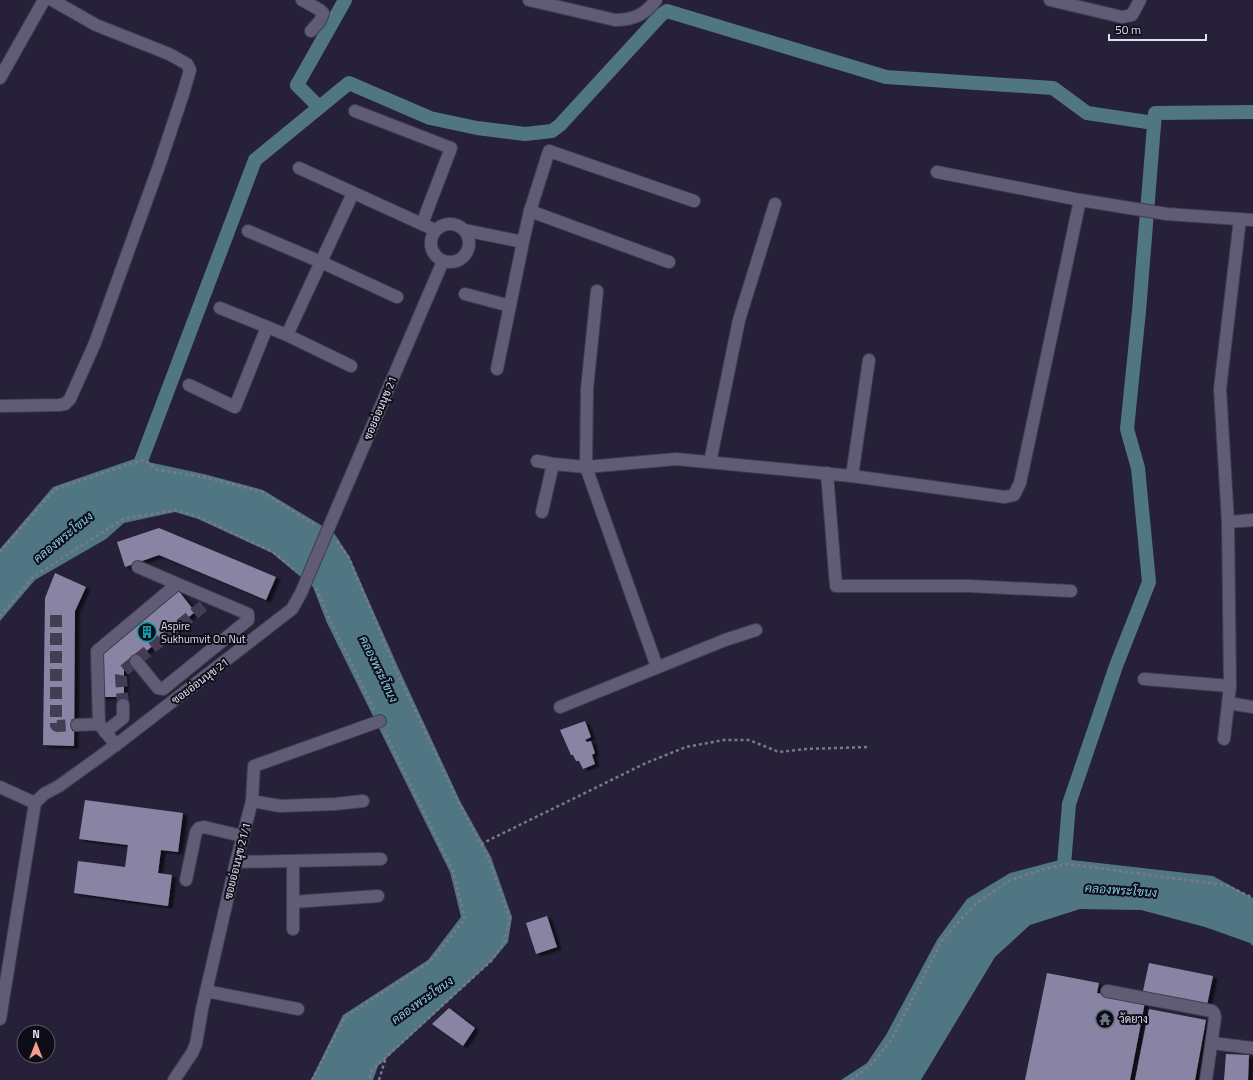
<svg xmlns="http://www.w3.org/2000/svg" width="1253" height="1080" font-family="'Titillium Web',Sarabun,sans-serif">
	<style>
		.water { fill: #507683 }
		.lines { fill: none; stroke-linecap: round; stroke-linejoin: round }
		.canal { stroke: #507683; stroke-width: 14 }
		.building { fill: #8984a4; filter: url(#shadow) }
		.minor-tunnel { stroke: #423d53; stroke-width: 12; stroke-dasharray: 12 6; stroke-linecap: butt }
		.minor-casing { stroke: #413d50; stroke-width: 14 }
		.path { stroke: #7c788c; stroke-width: 2.5; stroke-dasharray: 3 3; stroke-linecap: butt }
		.minor { stroke: #605c76; stroke-width: 12 }
		.minor-bridge-casing { stroke: #413d50; stroke-width: 14; stroke-linecap: butt }
		.minor-bridge { stroke: #605c76; stroke-width: 12 }
		.labels { text-anchor: middle; dominant-baseline: central; stroke-width: 4; stroke-linejoin: round; paint-order: stroke }
		.street-label { font-size: 11px; fill: #e0deee; stroke: #0e0d17 }
		.poi-label { font-size: 11px; fill: #e0deee; stroke: #0e0d17; text-anchor: start }
		.water-label { font-size: 12px; font-style: italic; fill: #86cbe4; stroke: #0e0d17 }
	</style>
	<defs>
		<filter id="shadow"><feDropShadow dx="4.5" dy="2.5" stdDeviation="1" flood-color="#0009"/></filter>
	</defs>
	<rect width="100%" height="100%" fill="#262138"/>
	<g class="water">
		<polygon points="134,459 204,474 263,490 334,533 349,556 398,667 460,801 491,857 512,917 508,942 493,960 378,1066 373,1080 311,1080 343,1015 428,960 461,917 450,872 327,623 313,587 272,553 198,519 175,512 124,523 106,539 35,580 0,621 0,549 53,487"/>
		<polygon points="1063,859 1213,876 1253,898 1253,946 1250,943 1205,927 1141,910 1080,909 1030,925 995,957 921,1080 841,1080 867,1063 886,1035 937,940 967,899 1010,873"/>
	</g>
	<g class="lines">
		<g class="canal">
			<polyline points="319,107 297,85 345,0"/>
			<polyline points="135,477 255,160 349,83 430,118 477,128 525,134 552,131 560,125 661,15 667,11 886,77 1053,88 1087,113 1154,123"/>
			<polyline points="1063,877 1069,804 1116,666 1149,582 1138,468 1127,429 1139,311 1155,113 1253,112"/>
		</g>
	</g>
	<g class="building">
		<polygon points="159,528 276,577 266,600 159,555 125,567 117,542"/>
		<polygon points="55,573 86,587 75,611 74,746 43,745 45,598"/>
		<polygon points="178,590 195,612 124,669 124,697 100,697 99,652"/>
		<polygon points="585,721 591,737 585,740 587,742 591,741 595,753 592,755 595,764 583,769 579,761 576,761 573,755 571,755 560,730"/>
		<polygon points="85,800 183,813 178,852 161,850 158,873 172,875 168,906 74,893 78,861 125,867 128,845 79,839"/>
		<polygon points="547,916 557,947 536,954 526,923"/>
		<polygon points="1149,963 1213,976 1207,1005 1143,991"/>
		<polygon points="1047,973 1099,983 1097,993 1145,1002 1130,1080 1025,1080"/>
		<polygon points="449,1008 475,1028 463,1046 432,1024"/>
		<polygon points="1149,1009 1206,1020 1195,1080 1135,1080"/>
		<polygon points="1226,1054 1249,1055 1248,1080 1224,1080"/>
	</g>
	<g class="lines">
		<g class="minor-tunnel">
			<polyline points="56,615 56,725 57,726 77,725"/>
			<polyline points="123,705 121,677 122,672 212,599"/>
		</g>
		<defs>
			<g id="minor">
				<polyline points="302,0 320,10 323,13 320,21 311,31"/>
				<path d="M529,0l86,20c18,0 30,-5 41,-20"/>
				<polyline points="1050,0 1122,17 1132,15 1140,0"/>
				<polyline points="0,78 44,0"/>
				<polyline points="355,111 451,148 422,224"/>
				<polyline points="299,168 435,230"/>
				<polyline points="937,172 1080,200 1167,214 1253,220"/>
				<polyline points="530,211 669,262"/>
				<circle cx="450" cy="243" r="19"/>
				<polyline points="464,230 523,242 530,211 549,151 694,201"/>
				<polyline points="248,231 321,262 397,297"/>
				<polyline points="597,291 587,389 586,467 657,667"/>
				<polyline points="465,294 510,306"/>
				<polyline points="220,308 287,335"/>
				<polyline points="351,366 287,335 353,193"/>
				<polyline points="497,369 523,242"/>
				<polyline points="189,385 235,407 267,327"/>
				<polyline points="0,406 59,405 65,404 70,399 95,343 159,166 183,94 190,70 187,64 169,54 96,25 52,0"/>
				<polyline points="537,461 553,464 586,467 676,459 852,476 1005,497 1014,495 1020,483 1080,200"/>
				<polyline points="710,462 739,320 775,204"/>
				<polyline points="827,473 836,586 969,586 1071,591"/>
				<polyline points="852,476 869,360"/>
				<polyline points="542,512 553,464"/>
				<polyline points="335,513 443,261"/>
				<polyline points="1228,522 1253,520"/>
				<polyline points="136,661 158,688 163,689 248,620 248,614 138,567"/>
				<polyline points="1144,679 1230,686"/>
				<polyline points="1228,703 1253,707"/>
				<polyline points="560,707 725,640 756,630"/>
				<polyline points="99,724 97,651 177,584"/>
				<polyline points="77,725 99,724 116,745"/>
				<polyline points="105,732 123,718 123,705"/>
				<polyline points="1224,739 1230,686 1228,522 1220,389 1240,219"/>
				<polyline points="0,787 35,803"/>
				<polyline points="252,801 280,806 335,804 363,801"/>
				<polyline points="293,861 293,929"/>
				<polyline points="236,862 381,859"/>
				<polyline points="186,880 196,832 199,828 204,827 242,836"/>
				<polyline points="293,902 378,896"/>
				<polyline points="206,991 298,1009"/>
				<polyline points="1107,991 1212,1011 1214,1013 1215,1018 1206,1080"/>
				<polyline points="0,1019 35,803 44,794 59,786 116,745 292,609 301,593"/>
				<polyline points="1212,1043 1253,1048"/>
				<polyline points="174,1080 192,1053 196,1044 202,1009 236,862 252,801 254,766 380,721"/>
			</g>
		</defs>
		<use href="#minor" class="minor-casing"/>
		<g class="path">
			<polyline points="337,541 349,558 395,668 458,801 488,857 510,919 504,943 492,960 372,1070 369,1080"/>
			<polyline points="0,552 55,489 142,460 149,463 157,470 204,477 262,492 317,526"/>
			<polyline points="316,588 330,620 375,712"/>
			<polyline points="0,616 33,577 123,519 175,510 199,517 273,552 297,572"/>
			<polyline points="481,844 646,763 686,747 724,740 749,740 779,752 806,749 868,747"/>
			<polyline points="312,1080 345,1017 431,961 465,919 453,871 384,731"/>
			<polyline points="379,1080 386,1057"/>
			<polyline points="851,1080 871,1065 892,1039 942,940 975,904 1011,880 1041,870 1067,864 1226,885 1253,898"/>
		</g>
		<use href="#minor" class="minor"/>
		<defs>
			<polyline id="minor-bridge" points="301,593 335,513"/>
		</defs>
		<use href="#minor-bridge" class="minor-bridge-casing"/>
		<use href="#minor-bridge" class="minor-bridge"/>
	</g>
	<defs>
		<symbol id="building-ring" viewBox="-11 -11 22 22"><circle r="9.5" fill="#0e0d17" stroke="#0f9aa8" stroke-width="1.5"/><path d="M-4-6H4V6H1V3H-1V6H-4ZM-2.5-4.3h1.7v1.8h-1.7ZM.8-4.3h1.7v1.8H.8ZM-2.5-1h1.7V.8h-1.7ZM.8-1h1.7V.8H.8Z" fill="#0f9aa8"/></symbol>
		<symbol id="temple-ring" viewBox="-11 -11 22 22"><circle r="9.5" fill="#0e0d17" stroke="#6b7280" stroke-width="1.5"/><path d="M0-6L5-2H3V0L6.5 2.5H4V6H1.5V3h-3V6H-4V2.5H-6.5L-3 0V-2H-5Z" fill="#6b7280"/></symbol>
	</defs>
	<g fill-rule="evenodd">
		<use href="#building-ring" x="136" y="621" width="22" height="22"/>
		<use href="#temple-ring" x="1094" y="1008" width="22" height="22"/>
	</g>
	<g class="labels">
		<g class="street-label">
			<text transform="translate(380 408) rotate(-67)">ซอยอ่อนนุช 21</text>
			<text transform="translate(200 681) rotate(-37)">ซอยอ่อนนุช 21</text>
			<text transform="translate(237 861) rotate(-76)">ซอยอ่อนนุช 21/1</text>
		</g>
		<g class="poi-label">
			<text x="161" y="626">Aspire<tspan x="161" dy="13">Sukhumvit On Nut</tspan></text>
			<text x="1119" y="1019">วัดยาง</text>
		</g>
		<g class="water-label">
			<text transform="translate(63 537) rotate(-39)">คลองพระโขนง</text>
			<text transform="translate(379 669) rotate(64)">คลองพระโขนง</text>
			<text transform="translate(1121 890) rotate(4)">คลองพระโขนง</text>
			<text transform="translate(422 1000) rotate(-35)">คลองพระโขนง</text>
		</g>
	</g>
	<g transform="translate(36 1044)"><circle r="19" fill="#0e0d17" stroke="#62616d"/>
	<path d="M0-3L7 15L0 10L-7 15Z" fill="#f49d8c"/>
	<text y="-6" font-size="11" font-weight="bold" text-anchor="middle" fill="#e0deee">N</text>
	</g>
	<path d="M1109 34v6h97v-6" fill="none" stroke="#e0deee" stroke-width="2"/>
	<text x="1115" y="34" font-size="12" fill="#e0deee" stroke="#0e0d17" stroke-width="3" paint-order="stroke">50 m</text>
</svg>
